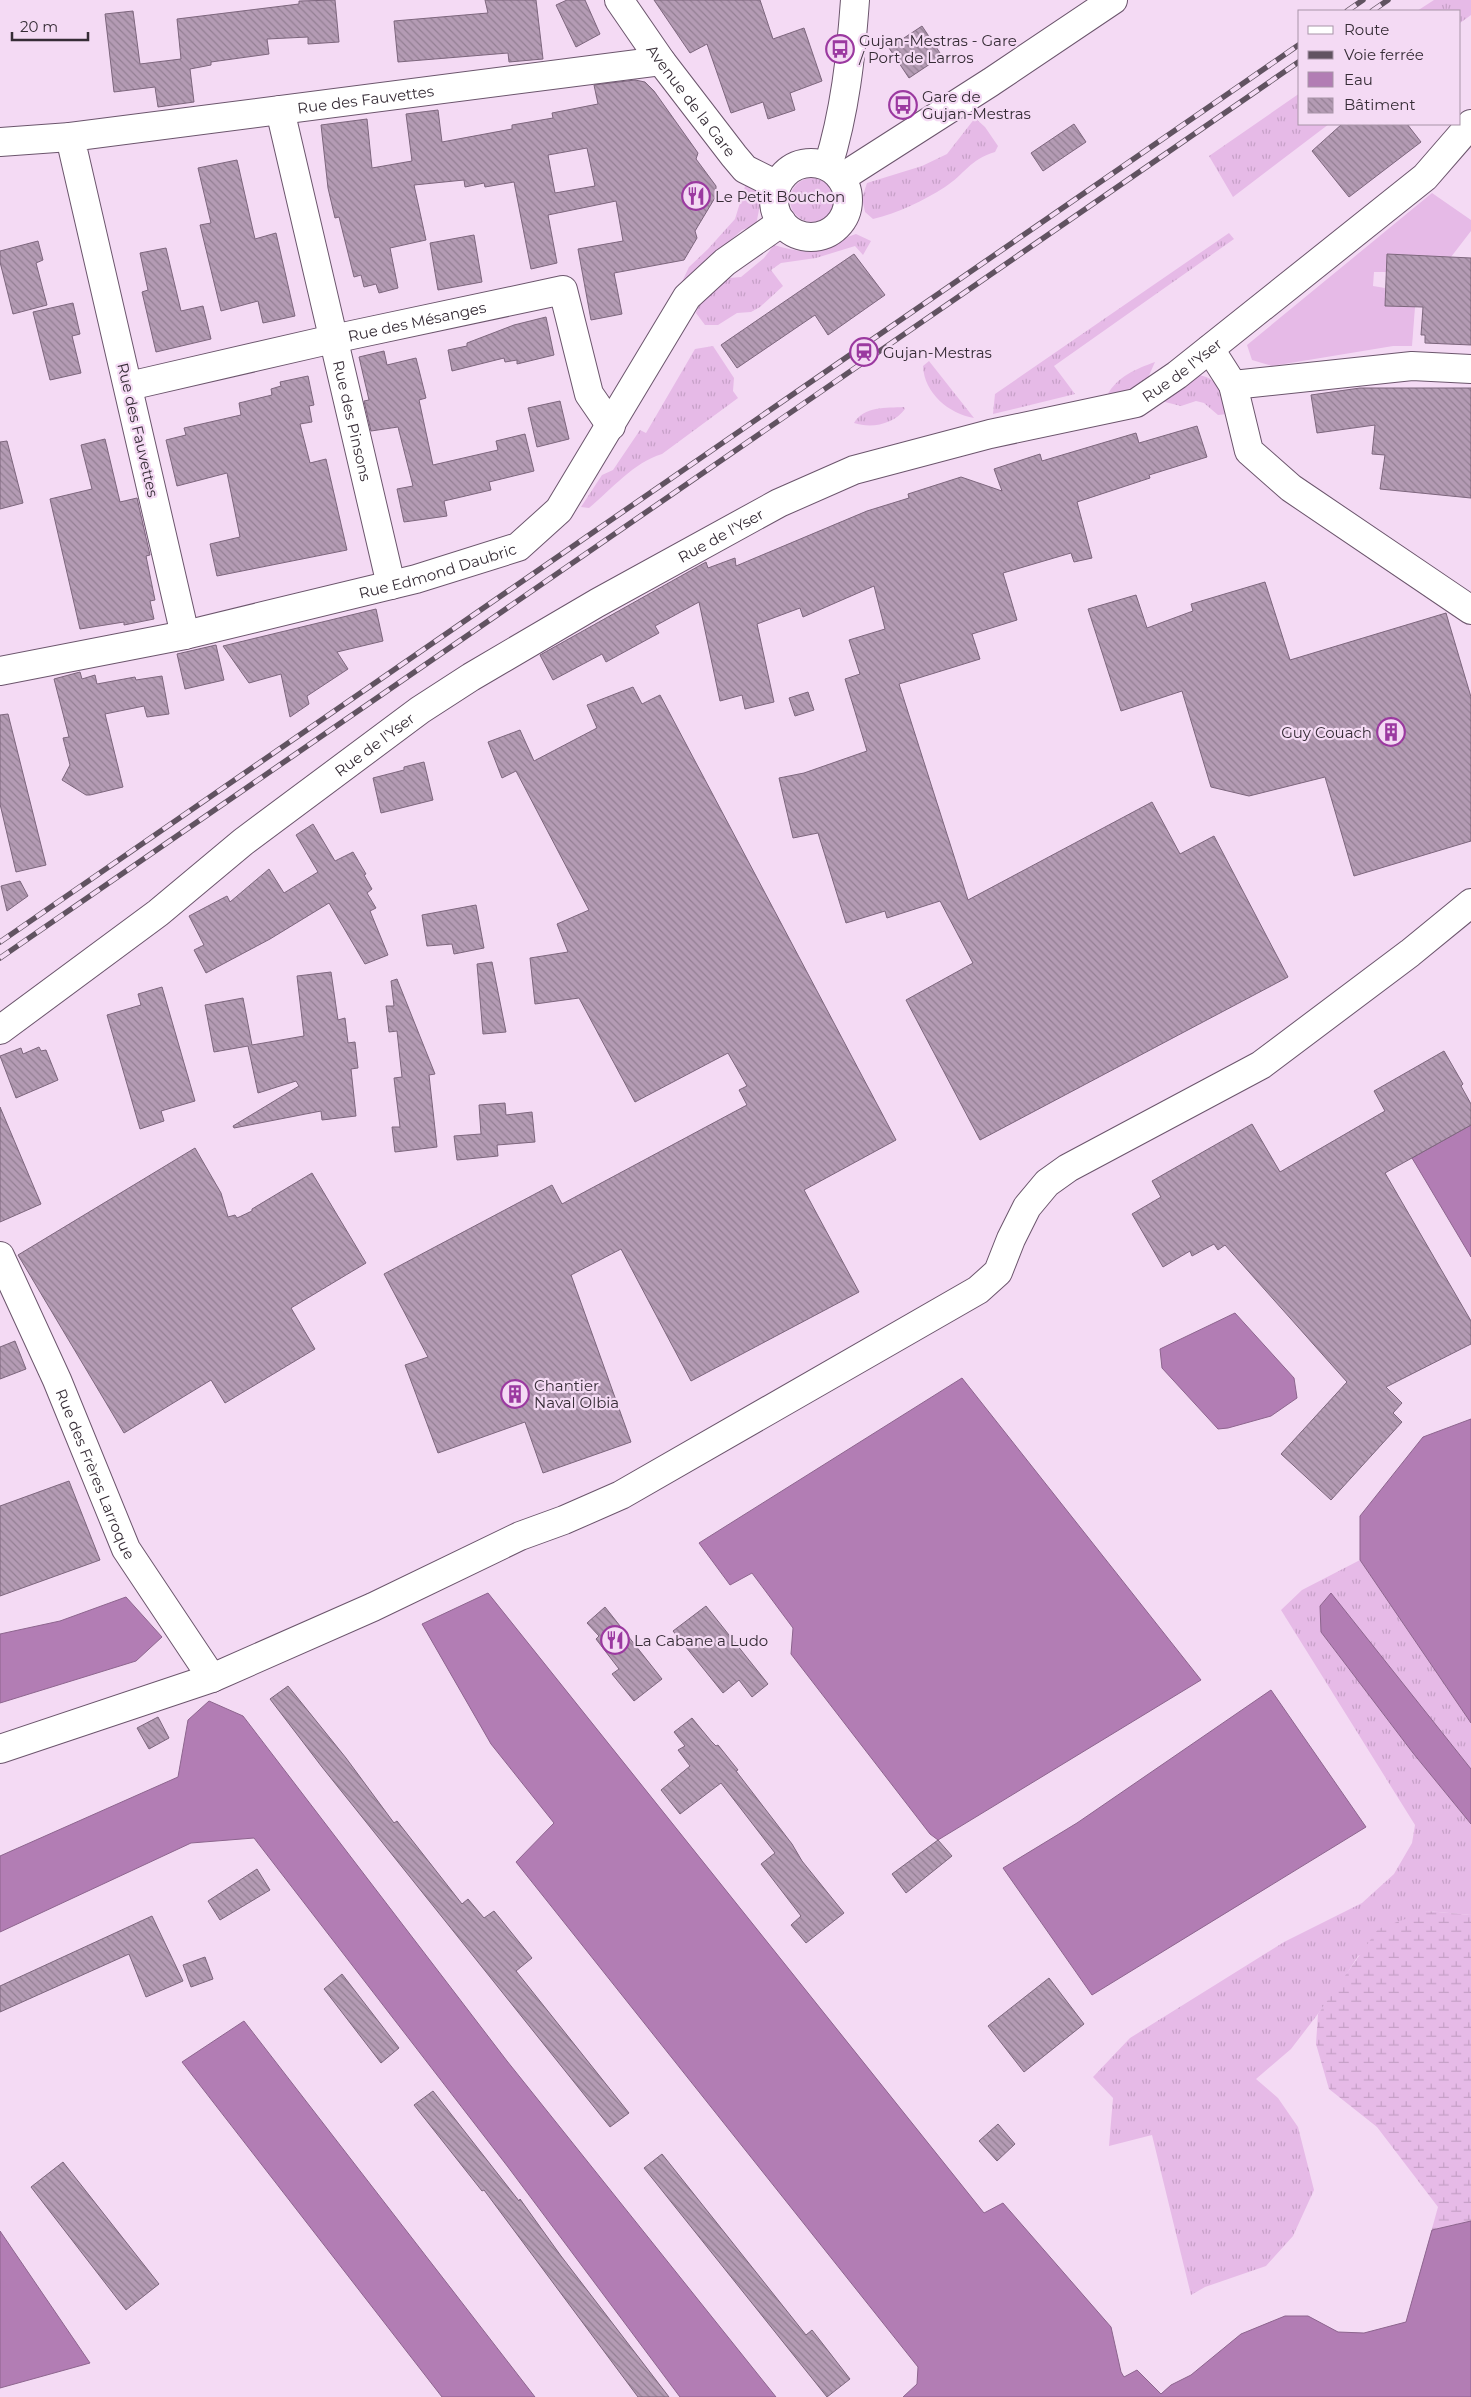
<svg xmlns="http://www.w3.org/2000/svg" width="1471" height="2397" font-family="Montserrat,sans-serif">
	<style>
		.grass { fill: url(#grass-tufts) }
		.wetland { fill: url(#wetland-marsh) }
		.garden { fill: #e6bae7 }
		.water { fill: #b27db4; stroke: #8d658e }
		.building { fill: url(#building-back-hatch); stroke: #7d667d; fill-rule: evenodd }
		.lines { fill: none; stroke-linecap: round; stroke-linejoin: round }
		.minor-casing { stroke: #6b556c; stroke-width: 30 }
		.minor { stroke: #fff; stroke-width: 28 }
		.rail-casing { stroke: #615361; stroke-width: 5.5 }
		.rail { stroke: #f4daf4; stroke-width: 4; stroke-dasharray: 11; stroke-linecap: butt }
		.labels { text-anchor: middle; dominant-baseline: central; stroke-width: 4.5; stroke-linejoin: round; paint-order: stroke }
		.poi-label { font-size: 15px; fill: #362c36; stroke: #f4daf4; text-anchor: start }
		.street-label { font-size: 15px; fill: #362c36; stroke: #f4daf4 }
	</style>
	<defs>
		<pattern id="grass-tufts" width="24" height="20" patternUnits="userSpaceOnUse" patternTransform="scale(1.25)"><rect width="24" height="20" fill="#e6bae7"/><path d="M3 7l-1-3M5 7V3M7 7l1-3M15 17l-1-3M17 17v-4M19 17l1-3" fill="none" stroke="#c6a0c7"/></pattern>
		<pattern id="wetland-marsh" width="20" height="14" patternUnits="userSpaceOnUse" patternTransform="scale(1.25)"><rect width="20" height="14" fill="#e6bae7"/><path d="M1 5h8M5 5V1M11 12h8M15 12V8" fill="none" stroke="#c6a0c7"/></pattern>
		<pattern id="building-back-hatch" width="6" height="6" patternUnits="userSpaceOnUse" patternTransform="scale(1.25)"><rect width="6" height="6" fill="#b49bb4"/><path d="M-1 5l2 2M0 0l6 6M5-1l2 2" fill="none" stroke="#937f93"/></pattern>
	</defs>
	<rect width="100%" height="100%" fill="#f4daf4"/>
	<g class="grass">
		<polygon points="1434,0 1471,0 1471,15 1460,23 1460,11 1417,11"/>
		<polygon points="1300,93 1300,124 1329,124 1233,197 1209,156"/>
		<path d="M975,118l10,9 13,19 -3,6c-26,8 -30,22 -50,35 -22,14 -47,26 -72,32l-8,-7 -3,-14 5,-15 55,-17 25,-12z"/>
		<circle cx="812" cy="200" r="22"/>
		<polygon points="747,180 758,189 761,200 756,225 742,230 681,284 689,267 708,249 735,219"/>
		<polygon points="1229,233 1234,239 1054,366 1075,394 993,414 995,394"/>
		<path d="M856,234l15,7 -8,14 -8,-9 -39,12 -35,5 -10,7 12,16 -23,21 -9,5 -14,1 -19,12h-13l-9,-12 6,-19 16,-15 23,-2 23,-19 10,-13c21,6 40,11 61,0 7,-4 13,-9 21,-11z"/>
		<path d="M713,346l21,32 -1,13 5,7 -76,56c-28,8 -51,36 -73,54l-8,-1 21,-32 11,-5 27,-40 6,3 49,-84z"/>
		<path d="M929,361l45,57c-25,-4 -50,-25 -51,-52z"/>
		<path d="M1155,362l-8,18 -11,5 -11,9 -18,2c9,-19 29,-27 48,-34z"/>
		<path d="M1199,375c22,4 23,21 28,39l-9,1 -14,-12 -8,-2 -15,5 -20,-5 25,-21z"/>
		<path d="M904,407l1,2c-11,15 -33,20 -51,14 10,-17 32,-15 50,-16z"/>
		<polygon points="1360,1560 1471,1723 1471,1769 1442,1733 1321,1632 1413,1753 1471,1824 1471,1915 1427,1911 1358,1956 1337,1989 1291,2049 1256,2079 1278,2098 1298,2127 1314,2190 1293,2236 1266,2266 1205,2287 1191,2295 1152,2135 1109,2146 1113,2098 1093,2077 1130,2038 1284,1942 1362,1903 1394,1874 1412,1843 1415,1825 1281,1610 1302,1590"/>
	</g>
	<polygon class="wetland" points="488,1593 984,2213 1003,2203 1111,2327 1121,2372 1124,2377 1137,2370 1161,2394 1171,2385 1191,2375 1241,2334 1285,2316 1308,2316 1338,2332 1364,2333 1406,2322 1438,2207 1377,2127 1329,2089 1316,2044 1318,2014 1378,1929 1427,1911 1471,1915 1471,2397 969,2397 783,2090 491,1744 422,1624"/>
	<polygon class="garden" points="1432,193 1471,220 1471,231 1451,257 1387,254 1386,272 1374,272 1373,286 1385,288 1385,306 1415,307 1412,346 1393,346 1272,366 1252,360 1247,345"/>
	<g class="water">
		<polygon points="1471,1125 1471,1257 1412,1158"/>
		<polygon points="1235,1313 1294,1378 1297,1398 1271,1416 1228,1428 1218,1429 1162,1368 1160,1349"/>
		<polygon points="962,1378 1201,1680 938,1840 930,1834 791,1654 793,1628 752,1573 730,1585 699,1543"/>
		<polygon points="1471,1419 1471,1723 1360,1560 1360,1516 1423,1437"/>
		<polygon points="488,1593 984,2213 1003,2203 1111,2327 1121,2372 1124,2377 1137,2370 1161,2394 1171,2385 1191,2375 1241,2334 1285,2316 1308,2316 1338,2332 1364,2333 1406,2322 1432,2230 1471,2221 1471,2397 903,2397 917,2384 918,2367 516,1862 554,1823 491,1744 422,1624"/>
		<polygon points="1331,1593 1471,1769 1471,1824 1413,1753 1321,1632 1320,1606"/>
		<polygon points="126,1597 162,1637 136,1661 0,1703 0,1634 60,1621"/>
		<polygon points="1271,1690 1366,1827 1092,1995 1003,1868 1077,1823"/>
		<polygon points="209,1701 243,1716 507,2061 776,2397 680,2397 508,2167 254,1838 191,1843 0,1932 0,1856 178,1777 188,1720"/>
		<polygon points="244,2021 535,2397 442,2397 182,2062"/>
		<polygon points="0,2231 90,2363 0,2388"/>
	</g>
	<g class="building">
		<polygon points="335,0 339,42 308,44 308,37 267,39 269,54 211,62 211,65 190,69 194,102 158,107 155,87 114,92 105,14 133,11 140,64 181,59 177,19 299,4 299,1"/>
		<polygon points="485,0 536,0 543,59 509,62 508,53 398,62 394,21 488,13"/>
		<polygon points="567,0 585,0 600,34 576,47 556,5"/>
		<polygon points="654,0 760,0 773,39 804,28 822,81 790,93 795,110 768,119 763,102 731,113 707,44 690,53"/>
		<polygon points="922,26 942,56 909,78 889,48"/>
		<path d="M635,80l10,2 9,9 44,62 -2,6 20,27v10l-21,35 2,7 -13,22 -70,13 8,41 -31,6 -13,-71 45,-8 -7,-40 -68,14 9,48 -26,6 -17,-87 -29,5 -1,-4 -19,4 -1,-7 -50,5 12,55 -36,8 8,40 -19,5 -3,-9 -12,3 -3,-12 -7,2 -15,-60 -4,1 -7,-30 -7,-63 46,-6 5,49 40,-7 -6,-47 32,-4 4,32 70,-13v-4l41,-7 -1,-5 46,-9 -4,-19zM587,148l8,38 -40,7 -7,-38z"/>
		<polygon points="1074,124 1086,142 1043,171 1031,153"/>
		<polygon points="1342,124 1407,124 1421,142 1349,197 1312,151"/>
		<polygon points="237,160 255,239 276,233 295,316 263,323 258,301 221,311 200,225 211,223 198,168"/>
		<polygon points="474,235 482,282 438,290 430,243"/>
		<polygon points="38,241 43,260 36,263 47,305 13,314 0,262 0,251"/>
		<polygon points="166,248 181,311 203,306 211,339 156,352 142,292 148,290 140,253"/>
		<polygon points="854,254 885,295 828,335 815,315 737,368 721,345"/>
		<polygon points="1387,254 1471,258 1471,345 1425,343 1425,335 1421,335 1423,307 1385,306"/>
		<polygon points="73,303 80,334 72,336 81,373 50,380 33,312"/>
		<polygon points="546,317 554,355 517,364 517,360 505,362 504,358 452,371 448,350 467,346 467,343 514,325"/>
		<polygon points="384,351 387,365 416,358 426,398 419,400 433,465 498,450 496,441 525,434 534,471 489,482 491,490 444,501 447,516 404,522 397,489 413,486 398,427 371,431 364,401 369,400 359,357"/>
		<polygon points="308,376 314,405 309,406 312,422 300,424 310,463 326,459 347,550 217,576 210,544 240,537 227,473 177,486 166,440 186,435 184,428 241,415 239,403 272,395 271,389 281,386 280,382"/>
		<polygon points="1360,388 1471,388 1471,498 1380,489 1385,455 1372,454 1375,425 1317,433 1311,395"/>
		<polygon points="560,401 569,439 537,447 528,408"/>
		<polygon points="1197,426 1207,457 1149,475 1150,478 1077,502 1092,558 1074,562 1071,553 1003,573 1017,620 972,634 980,659 899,684 968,900 1152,802 1180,854 1214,836 1288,977 980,1140 906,1000 973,963 940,901 887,918 885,911 846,923 818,833 793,838 779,778 804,773 867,751 845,679 860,674 849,640 885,629 874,586 803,617 800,608 757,624 774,702 745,709 742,695 720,701 699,602 655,626 659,633 606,662 602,654 553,680 540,655 706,562 708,568 735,558 736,566 867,511 909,498 908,494 961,477 1002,491 994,469 1040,454 1042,461 1136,433 1139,443"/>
		<polygon points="105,439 120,502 137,498 150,555 146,556 155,600 150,601 154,619 124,625 124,622 80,629 50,499 92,489 81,445"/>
		<polygon points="7,441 23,503 0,509 0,442"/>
		<polygon points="1265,582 1290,660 1446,613 1471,697 1471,841 1354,876 1325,777 1249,796 1211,787 1182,691 1121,711 1088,609 1136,595 1147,628 1193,611 1191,604"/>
		<polygon points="376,609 383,641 337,652 348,669 307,696 309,704 290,717 281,674 249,683 223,646"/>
		<polygon points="216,645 224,680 185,689 177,654"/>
		<polygon points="80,672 82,679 95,675 97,684 135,677 136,680 162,676 169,714 147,717 144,706 105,714 123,787 90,795 86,795 62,780 70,765 63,738 69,737 54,679"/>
		<polygon points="633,687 642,704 660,695 896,1140 804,1190 859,1292 691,1381 621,1249 571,1275 631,1442 543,1473 525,1422 438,1453 405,1365 428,1357 384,1274 552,1185 562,1204 747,1105 739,1090 747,1086 728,1053 635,1102 579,998 535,1004 530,958 568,952 557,924 589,910 516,771 502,778 488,742 520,730 534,761 597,728 587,705"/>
		<polygon points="808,692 814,710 795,716 789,698"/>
		<polygon points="8,714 46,865 16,872 0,804 0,715"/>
		<polygon points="424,762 433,800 381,813 373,778 404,770 404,767"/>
		<polygon points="313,824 335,861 353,852 366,874 364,875 372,889 367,893 376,908 370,911 388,955 365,964 329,903 270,939 206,973 194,950 204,945 189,916 227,896 230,902 269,869 284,893 318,872 296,835"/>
		<polygon points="20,881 28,896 7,911 1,886"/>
		<polygon points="476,905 484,948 454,954 452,944 427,946 422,915"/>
		<polygon points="492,962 506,1032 483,1034 477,964"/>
		<polygon points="331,972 338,1020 345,1018 348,1043 355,1042 358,1068 351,1069 356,1116 322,1120 321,1111 234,1128 233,1126 299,1086 296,1081 258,1093 248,1046 214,1052 205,1005 243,998 252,1045 304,1036 297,976"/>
		<polygon points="397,979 435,1074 429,1075 437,1147 395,1152 392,1127 400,1127 394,1078 402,1077 397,1031 389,1032 386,1006 394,1006 391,981"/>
		<polygon points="162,987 195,1101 161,1111 164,1121 140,1129 107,1015 141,1005 138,994"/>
		<polygon points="39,1047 41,1051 46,1050 58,1080 16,1098 0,1056 21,1048 23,1054"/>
		<polygon points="1444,1051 1463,1084 1461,1086 1471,1104 1471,1125 1385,1173 1471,1321 1471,1344 1386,1387 1402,1403 1393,1413 1402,1422 1331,1500 1281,1454 1347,1382 1225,1245 1218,1250 1214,1244 1192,1256 1190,1251 1163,1267 1132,1214 1161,1197 1152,1181 1252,1124 1280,1172 1385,1111 1374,1091"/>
		<polygon points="505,1103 506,1115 532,1112 535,1142 497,1145 498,1156 457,1160 454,1136 481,1134 479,1105"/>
		<polygon points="0,1107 41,1204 0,1222"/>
		<polygon points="195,1148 221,1193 228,1217 235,1215 237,1218 252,1211 252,1209 312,1173 366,1263 291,1308 315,1349 225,1403 211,1380 124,1433 18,1255"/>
		<polygon points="15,1341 26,1369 0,1379 0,1347"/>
		<polygon points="69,1481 100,1560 0,1596 0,1506"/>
		<polygon points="706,1606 768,1684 752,1697 739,1680 723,1693 673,1631"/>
		<polygon points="605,1607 662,1679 634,1701 612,1674 619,1669 596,1639 599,1636 587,1623"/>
		<polygon points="288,1686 346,1758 394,1823 397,1821 462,1904 468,1899 484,1918 494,1911 532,1958 516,1971 629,2113 610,2127 322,1767 270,1699"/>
		<polygon points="158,1717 169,1738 149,1749 137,1728"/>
		<polygon points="692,1718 711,1741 716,1746 718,1745 738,1770 736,1771 792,1844 802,1861 844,1913 806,1943 791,1925 801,1916 761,1864 775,1853 721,1783 680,1814 661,1790 690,1766 678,1750 685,1746 674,1732"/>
		<polygon points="938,1840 952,1856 906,1893 892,1874"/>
		<polygon points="257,1869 270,1890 220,1920 208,1901"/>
		<polygon points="152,1916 183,1981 146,1997 129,1954 0,2012 0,1986"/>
		<polygon points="205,1957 213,1979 191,1987 183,1965"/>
		<polygon points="342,1974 399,2048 381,2063 324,1989"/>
		<polygon points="1049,1978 1084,2024 1024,2072 988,2026"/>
		<polygon points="433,2091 519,2201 520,2199 561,2256 669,2397 638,2397 484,2190 482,2191 414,2105"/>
		<polygon points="998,2124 1015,2144 997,2161 979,2141"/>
		<polygon points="662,2154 806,2335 812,2330 850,2379 827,2397 644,2168"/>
		<polygon points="63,2162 159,2284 126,2310 31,2187"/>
	</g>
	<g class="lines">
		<defs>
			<g id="minor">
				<path id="s1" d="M619,0l42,61 73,95 11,13 32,16"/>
				<path id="s2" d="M280,110l111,475"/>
				<polyline points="0,142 70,137"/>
				<circle cx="811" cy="200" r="37"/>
				<path d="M828,166c17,-54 23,-110 27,-166"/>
				<polyline points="841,178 991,82 1113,0"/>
				<polyline points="1210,349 1233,385 1249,451 1291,488 1471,610"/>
				<polyline points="1233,385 1412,366 1471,369"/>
				<path id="s3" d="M129,386l204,-47 230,-49 26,104 22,32"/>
				<path id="s4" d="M185,635l-115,-498 591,-76"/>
				<path id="s5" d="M0,671l185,-36 231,-56 102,-32 41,-37 128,-213 38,-35 57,-40"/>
				<path id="s6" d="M0,1030l158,-117 85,-71 177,-132 51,-33 126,-74 182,-100 75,-33 136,-36 146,-31 41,-28 248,-198 46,-53"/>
				<path id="s7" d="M0,1256l57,124 69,169 86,129"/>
				<polyline points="0,1749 212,1678 373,1607 520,1536 564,1520 621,1495 978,1290 998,1272 1011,1239 1027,1207 1047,1183 1068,1168 1261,1065 1410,953 1471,903"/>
			</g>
		</defs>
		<use href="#minor" class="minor-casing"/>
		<use href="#minor" class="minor"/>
		<defs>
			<g id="rail">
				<polyline points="1347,11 1363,0"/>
				<polyline points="1372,11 1388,0"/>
				<polyline points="0,942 1300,44"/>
				<polyline points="0,958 1300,61"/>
			</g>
		</defs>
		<use href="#rail" class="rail-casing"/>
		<use href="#rail" class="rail"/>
	</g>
	<defs>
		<symbol id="bus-ring" viewBox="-11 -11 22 22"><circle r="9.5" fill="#f4daf4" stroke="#9b39a0" stroke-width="1.5"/><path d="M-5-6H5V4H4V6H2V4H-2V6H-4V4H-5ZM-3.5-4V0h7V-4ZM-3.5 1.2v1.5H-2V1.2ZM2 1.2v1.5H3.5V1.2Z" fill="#9b39a0"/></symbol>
		<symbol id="restaurant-ring" viewBox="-11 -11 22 22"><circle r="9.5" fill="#f4daf4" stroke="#9b39a0" stroke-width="1.5"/><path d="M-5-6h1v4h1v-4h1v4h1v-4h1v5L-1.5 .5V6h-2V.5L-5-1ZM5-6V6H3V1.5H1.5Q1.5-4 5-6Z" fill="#9b39a0"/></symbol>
		<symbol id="station-ring" viewBox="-11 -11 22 22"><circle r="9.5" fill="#f4daf4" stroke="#9b39a0" stroke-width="1.5"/><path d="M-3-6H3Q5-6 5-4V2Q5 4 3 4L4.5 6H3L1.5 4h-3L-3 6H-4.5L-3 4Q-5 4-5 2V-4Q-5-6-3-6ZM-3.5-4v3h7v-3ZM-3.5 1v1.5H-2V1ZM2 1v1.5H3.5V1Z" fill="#9b39a0"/></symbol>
		<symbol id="building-ring" viewBox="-11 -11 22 22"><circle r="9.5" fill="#f4daf4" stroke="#9b39a0" stroke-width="1.5"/><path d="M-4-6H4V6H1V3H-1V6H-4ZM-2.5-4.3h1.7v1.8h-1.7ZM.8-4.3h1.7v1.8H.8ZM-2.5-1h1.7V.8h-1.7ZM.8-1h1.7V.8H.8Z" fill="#9b39a0"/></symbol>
	</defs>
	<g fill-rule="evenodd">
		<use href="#bus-ring" x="824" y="33" width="32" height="32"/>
		<use href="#bus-ring" x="887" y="89" width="32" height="32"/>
		<use href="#restaurant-ring" x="680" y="180" width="32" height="32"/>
		<use href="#station-ring" x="848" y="336" width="32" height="32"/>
		<use href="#building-ring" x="1375" y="716" width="32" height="32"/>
		<use href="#building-ring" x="499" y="1378" width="32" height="32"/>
		<use href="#restaurant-ring" x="599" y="1624" width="32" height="32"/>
	</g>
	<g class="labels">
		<g class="poi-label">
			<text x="859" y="40">Gujan-Mestras - Gare<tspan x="859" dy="17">/ Port de Larros</tspan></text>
			<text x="922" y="96">Gare de<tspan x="922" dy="17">Gujan-Mestras</tspan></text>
			<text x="715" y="196">Le Petit Bouchon</text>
			<text x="883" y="352">Gujan-Mestras</text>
			<text x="1372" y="732" text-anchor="end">Guy Couach</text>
			<text x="534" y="1385">Chantier<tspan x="534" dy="17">Naval Olbia</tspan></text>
			<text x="634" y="1640">La Cabane a Ludo</text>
		</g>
		<g class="street-label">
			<text stroke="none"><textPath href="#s4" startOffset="809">Rue des Fauvettes</textPath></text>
			<text stroke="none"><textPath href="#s1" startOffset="124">Avenue de la Gare</textPath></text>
			<text stroke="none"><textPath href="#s3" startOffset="295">Rue des Mésanges</textPath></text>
			<text stroke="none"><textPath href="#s6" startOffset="1371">Rue de l'Yser</textPath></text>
			<text stroke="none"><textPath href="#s2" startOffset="319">Rue des Pinsons</textPath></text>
			<text transform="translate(138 430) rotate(77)">Rue des Fauvettes</text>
			<text stroke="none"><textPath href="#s6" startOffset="876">Rue de l'Yser</textPath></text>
			<text stroke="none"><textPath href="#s5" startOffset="449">Rue Edmond Daubric</textPath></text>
			<text stroke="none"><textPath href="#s6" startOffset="471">Rue de l'Yser</textPath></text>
			<text stroke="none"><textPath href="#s7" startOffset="238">Rue des Frères Larroque</textPath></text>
		</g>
	</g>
	<rect x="1298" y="10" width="162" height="115" fill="#f4daf4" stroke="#a894a8"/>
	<rect x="1308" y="26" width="25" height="8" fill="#ffffff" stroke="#a894a8"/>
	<text x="1344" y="35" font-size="15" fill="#362c36">Route</text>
	<rect x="1308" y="51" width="25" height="8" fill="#615361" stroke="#a894a8"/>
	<text x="1344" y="60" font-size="15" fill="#362c36">Voie ferrée</text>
	<rect x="1308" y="72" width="25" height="15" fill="#b27db4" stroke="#a894a8"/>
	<text x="1344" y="85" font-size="15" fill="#362c36">Eau</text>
	<rect x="1308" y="98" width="25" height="15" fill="url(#building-back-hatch)" stroke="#a894a8"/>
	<text x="1344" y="110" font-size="15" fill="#362c36">Bâtiment</text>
	<path d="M12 32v8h76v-8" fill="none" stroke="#362c36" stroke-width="2.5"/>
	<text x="20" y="32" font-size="15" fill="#362c36" stroke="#f4daf4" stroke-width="4" paint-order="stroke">20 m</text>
</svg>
